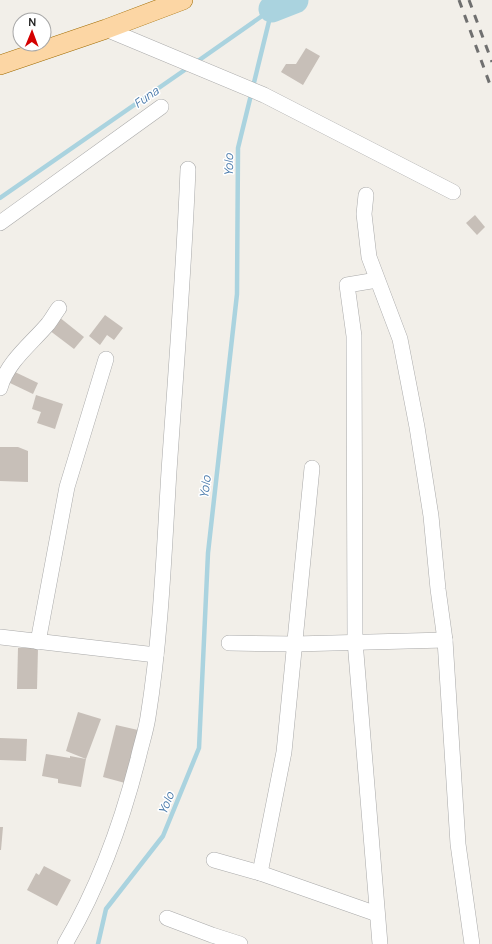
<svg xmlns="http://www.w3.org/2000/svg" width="492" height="944" font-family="Manrope,sans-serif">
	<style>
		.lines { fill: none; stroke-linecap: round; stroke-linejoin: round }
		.stream { stroke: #aad3df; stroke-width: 4.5 }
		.river { stroke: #aad3df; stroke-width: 27 }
		.building { fill: #c7bfb8 }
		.minor-casing { stroke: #a9a9a9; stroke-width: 16 }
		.major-casing { stroke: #a06b00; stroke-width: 20 }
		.minor { stroke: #fff; stroke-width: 15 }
		.major { stroke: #fcd6a4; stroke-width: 19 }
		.rail { stroke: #707070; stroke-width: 3; stroke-dasharray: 8 8; stroke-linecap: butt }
		.labels { text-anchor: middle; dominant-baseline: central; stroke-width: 3; stroke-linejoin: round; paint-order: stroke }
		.water-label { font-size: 12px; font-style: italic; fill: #4a7aab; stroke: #fff }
	</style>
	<rect width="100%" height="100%" fill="#f2efe9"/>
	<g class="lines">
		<g class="stream">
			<polyline points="195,63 272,9"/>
			<polyline points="0,198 189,67"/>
			<polyline points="98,944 106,909 163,836 199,748 208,553 237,294 238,148 272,9"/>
		</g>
		<polyline class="river" points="272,9 295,0"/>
	</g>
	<g class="building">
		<polygon points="306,48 320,56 303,85 281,72 286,64 296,64"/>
		<polygon points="475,215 485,227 477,235 466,223"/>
		<polygon points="105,315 123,328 114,340 107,335 100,345 89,336"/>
		<polygon points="59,317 84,337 74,349 49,330"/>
		<polygon points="15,372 38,383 33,394 10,383"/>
		<polygon points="36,395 63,404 55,429 37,423 41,412 32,409"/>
		<polygon points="0,447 18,447 28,451 28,482 0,481"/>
		<polygon points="18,648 38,648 37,689 17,689"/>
		<polygon points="78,712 101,719 86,759 66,751"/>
		<polygon points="116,725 138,730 125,783 103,777"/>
		<polygon points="0,738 27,739 26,761 0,760"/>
		<polygon points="46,754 70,758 70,756 86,759 81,787 58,783 58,779 42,776"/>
		<polygon points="0,827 3,827 1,850 0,850"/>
		<polygon points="44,866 71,880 57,906 27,890 36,873 39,875"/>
	</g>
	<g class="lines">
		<defs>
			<g id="minor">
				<polyline points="106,29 264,95 453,192"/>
				<polyline points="366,195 364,214 369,257 400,339 417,427 431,516 438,589 445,640 458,844 472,944"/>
				<polyline points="0,223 161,107"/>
				<polyline points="377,280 347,285 354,336 355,641 380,944"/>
				<path d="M0,388c7,-26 31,-44 48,-64 4,-5 7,-11 11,-16"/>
				<polyline points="0,637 156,655"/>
				<polyline points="38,642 67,487 106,359"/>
				<polyline points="229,643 295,644 445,640"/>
				<polyline points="214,860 260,873 377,914"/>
				<polyline points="260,873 284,752 312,468"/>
				<polyline points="167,918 212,935 240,944"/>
				<path d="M65,944c33,-56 57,-122 73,-185 3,-14 8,-28 10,-42 13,-81 16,-164 21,-246 7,-101 15,-201 19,-302"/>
			</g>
			<polyline id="major" points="0,65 106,29 183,0"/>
		</defs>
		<use href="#minor" class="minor-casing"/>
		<use href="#major" class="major-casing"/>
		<use href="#minor" class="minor"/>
		<use href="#major" class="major"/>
		<g class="rail">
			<polyline points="459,0 492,90"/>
			<polyline points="469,0 492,62"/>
		</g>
	</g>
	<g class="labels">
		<g class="water-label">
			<text transform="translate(146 97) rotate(-35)">Funa</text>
			<text transform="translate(228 165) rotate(-90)">Yolo</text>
			<text transform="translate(205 487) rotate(-83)">Yolo</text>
			<text transform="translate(166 803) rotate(-68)">Yolo</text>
		</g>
	</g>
	<g transform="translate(32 32) rotate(1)"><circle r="19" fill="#ffffff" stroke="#a7a7a7"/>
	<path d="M0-3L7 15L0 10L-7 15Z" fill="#d40000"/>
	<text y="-6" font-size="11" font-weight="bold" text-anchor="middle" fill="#222222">N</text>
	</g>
</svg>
